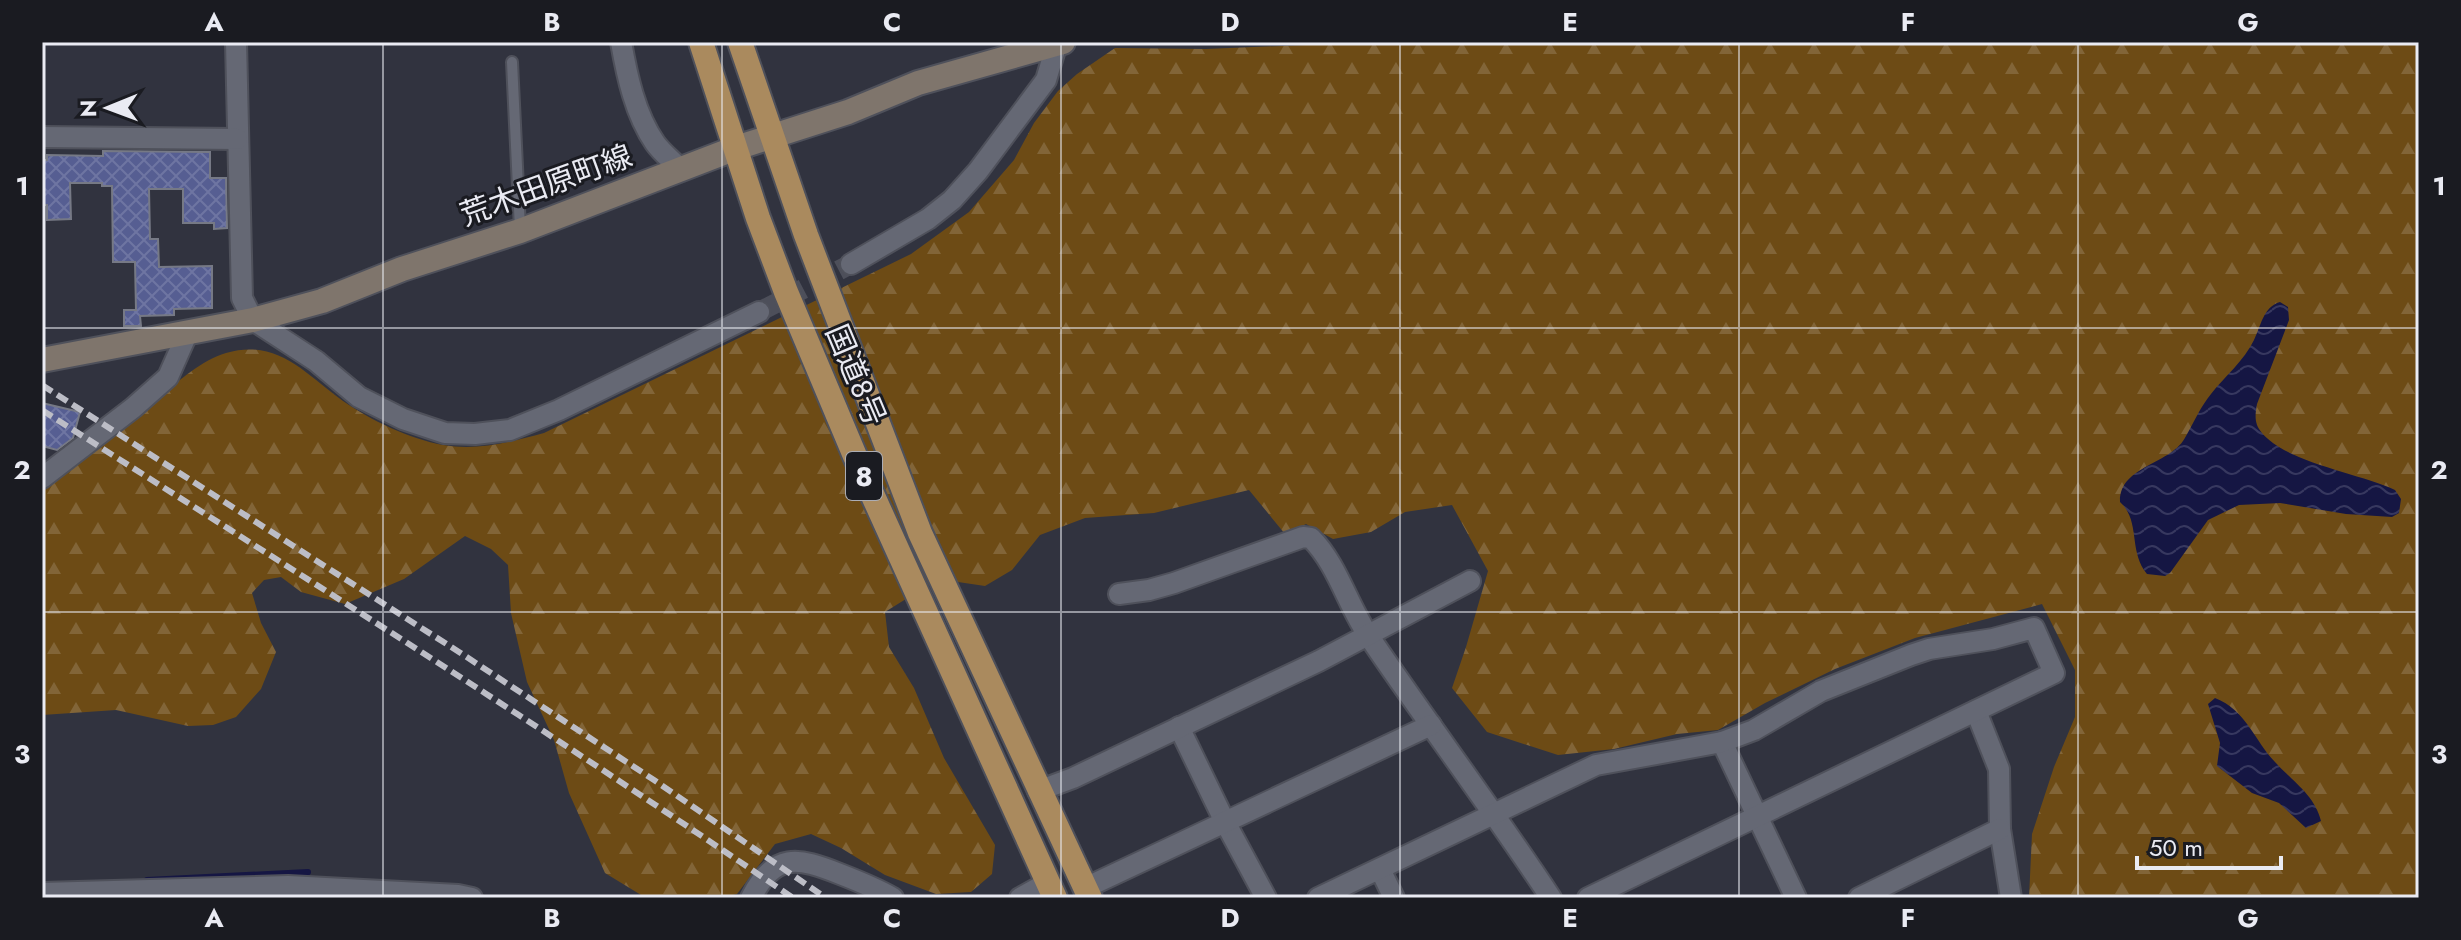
<svg xmlns="http://www.w3.org/2000/svg" width="2461" height="940" font-family="Jost,'Noto Sans JP',sans-serif">
	<style>
		.forest { fill: url(#forest-firs) }
		.water { fill: url(#water-waves) }
		.lines { fill: none; stroke-linecap: round; stroke-linejoin: round }
		.stream { stroke: #151643; stroke-width: 6 }
		.building { fill: url(#building-cross-hatch); stroke: #767985; stroke-width: 2 }
		.minor-tunnel { stroke: #4d4f5a; stroke-width: 20; stroke-dasharray: 20 10; stroke-linecap: butt }
		.service-casing { stroke: #4f515b; stroke-width: 14 }
		.minor-casing { stroke: #4f515b; stroke-width: 24 }
		.secondary-casing { stroke: #4f515b; stroke-width: 28 }
		.trunk-casing { stroke: #4f515b; stroke-width: 28 }
		.service { stroke: #656874; stroke-width: 10 }
		.minor { stroke: #656874; stroke-width: 20 }
		.secondary { stroke: #7f756c; stroke-width: 24 }
		.trunk { stroke: #aa8a5e; stroke-width: 24 }
		.rail { stroke: #bcbdc6; stroke-width: 6; stroke-dasharray: 12 6; stroke-linecap: butt }
		.grid { fill: none; stroke: #eaebf3; stroke-width: 2; stroke-opacity: 0.55 }
		.labels { text-anchor: middle; dominant-baseline: central; stroke-width: 6; stroke-linejoin: round; paint-order: stroke }
		.shield { fill: #1a1b21; stroke: #acadb4; stroke-width: 2 }
		.shield-label { font-size: 28px; font-weight: bold; fill: #eaebf3 }
		.street-label { font-size: 30px; fill: #eaebf3; stroke: #1a1b21 }
		.neatline { fill: none; stroke: #eaebf3; stroke-width: 3 }
		.grid-label { font-size: 26px; text-anchor: middle; font-weight: bold; fill: #eaebf3 }
	</style>
	<defs>
		<pattern id="forest-firs" width="22" height="20" patternUnits="userSpaceOnUse" patternTransform="scale(2)"><rect width="22" height="20" fill="#6d4b15"/><path d="M5 1l3.5 6h-7zM16 11l3.5 6h-7z" fill="#826538"/></pattern>
		<pattern id="water-waves" width="16" height="10" patternUnits="userSpaceOnUse" patternTransform="scale(2)"><rect width="16" height="10" fill="#151643"/><path d="M0 5q4-4 8 0t8 0" fill="none" stroke="#37385f"/></pattern>
		<pattern id="building-cross-hatch" width="8" height="8" patternUnits="userSpaceOnUse" patternTransform="scale(2)"><rect width="8" height="8" fill="#565e92"/><path d="M0 0l8 8M0 8l8-8" fill="none" stroke="#6e75a2"/></pattern>
	</defs>
	<rect width="100%" height="100%" fill="#31333f"/>
	<path class="forest" d="M1379,42h1040v856h-390l3,-64 22,-67 21,-50v-47l-33,-66 -127,34 -80,31 -70,34 -47,27 -41,4 -63,15 -56,6 -71,-23 -35,-44 14,-41 22,-76 -36,-66 -47,7 -34,20 -38,7 -27,-15 -21,10 -36,-44 -95,23 -69,5 -45,17 -28,35 -27,16 -47,-7 -53,33 4,35 25,41 30,70 51,87 -3,29 -21,18 -35,2 -51,-19 -44,-27 -30,-14 -36,10 -38,50 -18,4h-73l-41,-25 -36,-80 -15,-53 -27,-58 -16,-69 -3,-48 -17,-16 -26,-13 -61,43 -59,25 -44,-12 -20,-15 -17,3 -12,13 9,30 15,29 -15,37 -25,28 -23,8 -25,1 -72,-16 -74,5v-224c38,-33 78,-64 118,-95 19,-15 42,-36 66,-43 52,-15 79,21 117,48 27,19 67,38 100,44 35,6 67,-3 101,-12l367,-179 58,-42 45,-52 20,-37 24,-32 19,-17 38,-26 91,1z"/>
	<g class="water">
		<path d="M2280,302l8,5 1,13 -32,84c-2,11 -3,20 5,29 25,30 97,40 133,57l6,9 -2,14 -7,4 -46,-3 -66,-11 -41,2 -31,15 -38,53 -5,3 -18,-2c-19,-23 -6,-53 -27,-72 -1,-37 52,-37 66,-66 8,-14 15,-30 25,-42 14,-18 33,-33 43,-54 7,-14 9,-33 26,-38z"/>
		<path d="M2215,698c31,12 39,42 60,64 17,19 40,33 46,59l-15,7 -27,-25 -27,-10 -35,-27 3,-23 -12,-39z"/>
	</g>
	<g class="lines">
		<polyline class="stream" points="147,880 308,872"/>
	</g>
	<g class="building">
		<polygon points="103,151 210,152 210,178 226,178 227,228 214,229 214,223 183,223 183,189 149,189 150,239 158,239 159,267 212,266 212,308 174,309 174,315 140,316 141,326 124,326 124,310 136,310 135,262 113,262 112,186 102,186 102,183 70,183 71,219 47,220 47,205 42,205 42,160 47,160 47,155 103,156"/>
		<polygon points="42,403 80,412 73,438 57,450 42,446"/>
	</g>
	<g class="lines">
		<polyline class="minor-tunnel" points="759,312 851,264"/>
		<defs>
			<polyline id="service" points="512,62 520,229"/>
			<g id="minor">
				<polyline points="236,42 242,298 253,320 316,361 359,397 403,419 445,433 475,434 510,430 559,410 759,312"/>
				<path d="M621,42c6,34 14,72 34,101 7,10 18,18 26,27"/>
				<polyline points="42,137 237,139"/>
				<polyline points="851,264 928,219 952,200 978,171 1046,80 1057,43"/>
				<polyline points="42,478 133,408 168,377 187,334"/>
				<path d="M1119,594l30,-4 25,-7 129,-46 8,1c27,27 37,69 59,100 59,87 123,172 181,260"/>
				<polyline points="1976,711 1999,769 2000,829 2011,898"/>
				<polyline points="1179,727 1224,820 1266,898"/>
				<polyline points="1722,742 1796,898"/>
				<polyline points="1038,791 1073,778 1319,661 1470,581"/>
				<polyline points="1380,869 1394,898"/>
				<polyline points="1085,888 1431,725"/>
				<polyline points="42,893 288,886 458,895 472,898"/>
				<path d="M751,898c23,-46 47,-41 89,-24 18,7 36,14 53,24"/>
				<polyline points="1020,898 1047,883"/>
				<polyline points="1318,898 1596,765 1722,742 1754,730 1821,691 1911,655 1929,649 1993,639 2034,628 2054,673 1588,898"/>
				<polyline points="1859,898 2000,829"/>
			</g>
			<polyline id="secondary" points="42,360 253,320 322,301 402,269 520,231 736,148 848,112 918,83 1063,42"/>
			<g id="trunk">
				<polyline points="701,42 758,218 786,292 855,456 1055,898"/>
				<polyline points="740,42 806,235 920,533 1090,898"/>
			</g>
		</defs>
		<use href="#service" class="service-casing"/>
		<use href="#minor" class="minor-casing"/>
		<use href="#secondary" class="secondary-casing"/>
		<use href="#trunk" class="trunk-casing"/>
		<use href="#service" class="service"/>
		<use href="#minor" class="minor"/>
		<use href="#secondary" class="secondary"/>
		<use href="#trunk" class="trunk"/>
		<g class="rail">
			<polyline points="42,385 459,652 654,780 826,898"/>
			<path d="M42,410c252,161 505,319 751,488"/>
		</g>
	</g>
	<path class="grid" d="M383,42v856M722,42v856M1061,42v856M1400,42v856M1739,42v856M2078,42v856M42,328h2377M42,612h2377"/>
	<g class="labels">
		<rect class="shield" x="846" y="452" width="36" height="48" rx="6"/>
		<g class="shield-label">
			<text x="864" y="476">8</text>
		</g>
		<g class="street-label">
			<text transform="translate(546 185) rotate(-20)">荒木田原町線</text>
			<text transform="translate(856 375) rotate(67)">国道8号</text>
		</g>
	</g>
	<rect width="2461" height="940" fill="none" stroke="#1a1b21" stroke-width="88"/>
	<g transform="translate(108 108) rotate(269)" stroke="#1a1b21" stroke-width="6" paint-order="stroke">
	<path d="M0-6L14 30L0 20L-14 30Z" fill="#eaebf3"/>
	<text y="-12" font-size="22" font-weight="bold" text-anchor="middle" fill="#eaebf3">N</text>
	</g>
	<path d="M2137 856v12h144v-12" fill="none" stroke="#eaebf3" stroke-width="4"/>
	<text x="2149" y="856" font-size="24" fill="#eaebf3" stroke="#1a1b21" stroke-width="6" paint-order="stroke">50 m</text>
	<rect x="44" y="44" width="2373" height="852" class="neatline"/>
	<g class="grid-label">
		<text x="214" y="31">A</text>
		<text x="552" y="31">B</text>
		<text x="892" y="31">C</text>
		<text x="1230" y="31">D</text>
		<text x="1570" y="31">E</text>
		<text x="1908" y="31">F</text>
		<text x="2248" y="31">G</text>
		<text x="22" y="195">1</text>
		<text x="2439" y="195">1</text>
		<text x="22" y="479">2</text>
		<text x="2439" y="479">2</text>
		<text x="22" y="763">3</text>
		<text x="2439" y="763">3</text>
		<text x="214" y="927">A</text>
		<text x="552" y="927">B</text>
		<text x="892" y="927">C</text>
		<text x="1230" y="927">D</text>
		<text x="1570" y="927">E</text>
		<text x="1908" y="927">F</text>
		<text x="2248" y="927">G</text>
	</g>
</svg>
